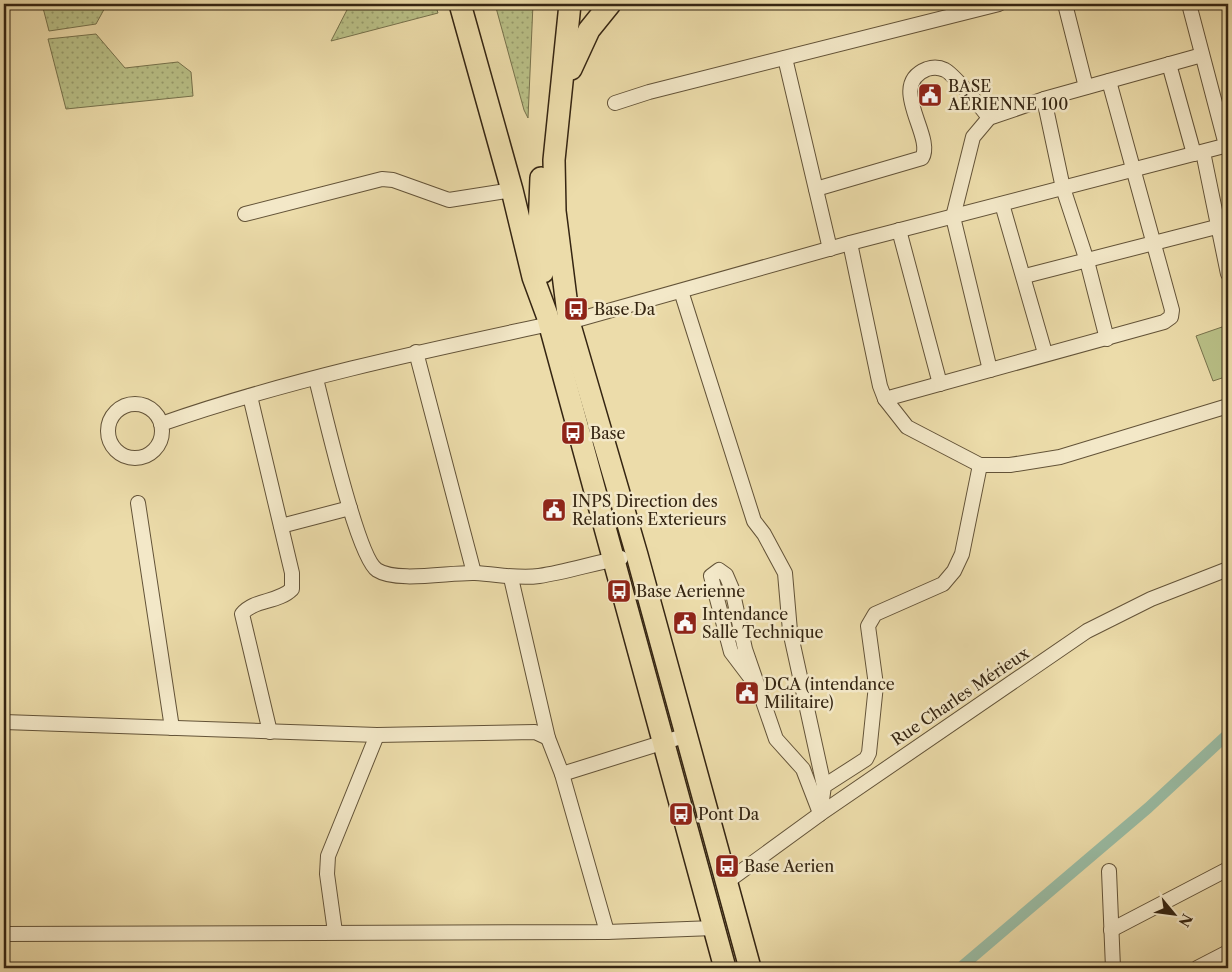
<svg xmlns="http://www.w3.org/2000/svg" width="1232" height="972" font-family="'Libre Caslon Text',serif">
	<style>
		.grass { fill: #b9c087; stroke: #77724c }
		.park { fill: url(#park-dots); stroke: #77724c }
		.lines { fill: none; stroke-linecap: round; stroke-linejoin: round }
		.canal { stroke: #9abca4; stroke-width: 11 }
		.minor-casing { stroke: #635338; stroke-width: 16 }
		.highway-casing { stroke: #352512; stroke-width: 24 }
		.minor { stroke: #f3e8c8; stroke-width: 14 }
		.highway { stroke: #ecdcaa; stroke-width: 21 }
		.labels { text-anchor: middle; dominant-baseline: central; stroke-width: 5; stroke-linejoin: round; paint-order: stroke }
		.poi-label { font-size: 16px; fill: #352512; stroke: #f3e8c8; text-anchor: start }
		.street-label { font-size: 16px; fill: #352512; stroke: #f3e8c8 }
	</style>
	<defs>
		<pattern id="park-dots" width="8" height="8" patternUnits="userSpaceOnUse" patternTransform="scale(1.25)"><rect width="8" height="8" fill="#b9c087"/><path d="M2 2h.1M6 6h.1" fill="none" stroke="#979c6d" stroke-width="1.8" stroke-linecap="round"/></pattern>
	</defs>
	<rect width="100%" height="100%" fill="#ecdcaa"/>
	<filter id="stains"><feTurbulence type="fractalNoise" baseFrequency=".004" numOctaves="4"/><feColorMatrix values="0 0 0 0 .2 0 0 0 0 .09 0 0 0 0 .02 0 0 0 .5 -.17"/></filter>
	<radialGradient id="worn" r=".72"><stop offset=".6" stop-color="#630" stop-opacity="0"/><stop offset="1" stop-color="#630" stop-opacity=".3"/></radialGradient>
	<polygon class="grass" points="1222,327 1228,344 1228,376 1213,381 1196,336"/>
	<g class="park">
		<polygon points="42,4 107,4 96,24 49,31"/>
		<polygon points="365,4 435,4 438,13 331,41 349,6"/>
		<polygon points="495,4 533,4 528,118 524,110"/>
		<polygon points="96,34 125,68 178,62 191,72 193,96 66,109 48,39"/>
	</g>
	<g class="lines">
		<polyline class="canal" points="960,968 1148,808 1228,734"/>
		<defs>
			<g id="minor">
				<polyline points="1065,4 1086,87"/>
				<polyline points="1189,4 1226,145"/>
				<polyline points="785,58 830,249"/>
				<polyline points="1169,64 1194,154"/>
				<polyline points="1044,99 1063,188 1087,261 1107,339"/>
				<polyline points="615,103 649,92 999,4"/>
				<polyline points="1203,152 1228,274"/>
				<path d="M816,189l106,-31c13,-22 -36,-73 5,-89 6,-2 12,-2 18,1 7,3 38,39 44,48"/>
				<polyline points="1002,204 1045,353"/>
				<polyline points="245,214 382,179 393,180 449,200 512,190"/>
				<polyline points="899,230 940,384"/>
				<polyline points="850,243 880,386 885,399 907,427 980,465"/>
				<polyline points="1025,276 1228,224"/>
				<polyline points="681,291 754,521 764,534 785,573 790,631 824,786"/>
				<polyline points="569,322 850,243 1228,145"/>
				<polyline points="416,352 474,573"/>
				<polyline points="990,370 953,217 973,137 989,118 1044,99 1202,55"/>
				<path d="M316,379c8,30 41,178 61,191 20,13 73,2 98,3 22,1 42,6 64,3 28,-4 54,-13 82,-18"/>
				<path d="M250,396l42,177v16c-14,14 -38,10 -50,25l28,118"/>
				<polyline points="885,399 1164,322 1171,317 1172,310 1109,81"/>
				<circle cx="135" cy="431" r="27"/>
				<path d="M161,424c126,-44 258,-72 389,-100"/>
				<polyline points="138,503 172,728"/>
				<polyline points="281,526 350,508"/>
				<polyline points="511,578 548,738 562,774 607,932"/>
				<polyline points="759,689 731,652 711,576 719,570 726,575 732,589 745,649 776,739 803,769 820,813"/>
				<polyline points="4,722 377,735 535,732 548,738"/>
				<polyline points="562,774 687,735"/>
				<polyline points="820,814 824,786 866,759 869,753 876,685 868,626 875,614 943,584 954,571 962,554 980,465 1010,465 1060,457 1228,406"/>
				<polyline points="1109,871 1113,968"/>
				<polyline points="728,881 820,814 1087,631 1151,599 1228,569"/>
				<polyline points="1111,930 1228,869"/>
				<polyline points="335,932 327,874 328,856 377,735"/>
				<polyline points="4,934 607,932 714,928"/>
				<polyline points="1197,968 1228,952"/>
			</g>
			<g id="highway">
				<polyline points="460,4 512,190 533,277 547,315 725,968"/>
				<polyline points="570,4 554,160 555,211 569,322 637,555 750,968"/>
				<polyline points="571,69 589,30 610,4"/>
				<polyline points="541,178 539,230 543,272"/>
			</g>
		</defs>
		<use href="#minor" class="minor-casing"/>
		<use href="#highway" class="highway-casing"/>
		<use href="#minor" class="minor"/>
		<use href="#highway" class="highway"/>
	</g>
	<defs>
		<symbol id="civic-square" viewBox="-11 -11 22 22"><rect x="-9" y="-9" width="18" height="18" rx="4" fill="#8f2418" stroke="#f3e8c8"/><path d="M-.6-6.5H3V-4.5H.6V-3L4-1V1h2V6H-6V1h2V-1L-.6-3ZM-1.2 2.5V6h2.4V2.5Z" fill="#fff"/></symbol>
		<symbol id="bus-square" viewBox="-11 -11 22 22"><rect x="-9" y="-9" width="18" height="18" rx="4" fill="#8f2418" stroke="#f3e8c8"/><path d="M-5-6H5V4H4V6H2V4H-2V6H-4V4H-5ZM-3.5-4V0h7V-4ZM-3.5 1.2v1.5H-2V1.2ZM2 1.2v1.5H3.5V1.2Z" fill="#fff"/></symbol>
	</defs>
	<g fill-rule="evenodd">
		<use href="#civic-square" x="916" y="81" width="28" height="28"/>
		<use href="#bus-square" x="562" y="295" width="28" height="28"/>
		<use href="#bus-square" x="559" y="419" width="28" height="28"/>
		<use href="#civic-square" x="540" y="496" width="28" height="28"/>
		<use href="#bus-square" x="605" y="577" width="28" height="28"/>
		<use href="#civic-square" x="671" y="609" width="28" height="28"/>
		<use href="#civic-square" x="733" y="679" width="28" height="28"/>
		<use href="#bus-square" x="667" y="800" width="28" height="28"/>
		<use href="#bus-square" x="713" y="852" width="28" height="28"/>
	</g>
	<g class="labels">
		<g class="poi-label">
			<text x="948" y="86">BASE<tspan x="948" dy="18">AÉRIENNE 100</tspan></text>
			<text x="594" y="309">Base Da</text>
			<text x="590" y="433">Base</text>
			<text x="572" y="501">INPS Direction des<tspan x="572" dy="18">Relations Exterieurs</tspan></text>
			<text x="636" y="591">Base Aerienne</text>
			<text x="702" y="614">Intendance<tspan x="702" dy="18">Salle Technique</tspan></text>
			<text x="764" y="684">DCA (intendance<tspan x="764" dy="18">Militaire)</tspan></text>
			<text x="698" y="814">Pont Da</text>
			<text x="744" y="866">Base Aerien</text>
		</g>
		<g class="street-label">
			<text transform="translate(960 696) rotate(-34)">Rue Charles Mérieux</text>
		</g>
	</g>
	<rect width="1232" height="972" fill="none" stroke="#ecdcaa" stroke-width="20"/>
	<rect x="5" y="5" width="1222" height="962" fill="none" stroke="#352512" stroke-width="2.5"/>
	<rect x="10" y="10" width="1212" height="952" fill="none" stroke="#352512"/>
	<g transform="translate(1174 914) rotate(119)" stroke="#f3e8c8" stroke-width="4" paint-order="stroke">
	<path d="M0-4L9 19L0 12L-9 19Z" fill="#352512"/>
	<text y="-8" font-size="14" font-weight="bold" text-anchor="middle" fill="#352512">N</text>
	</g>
	<rect width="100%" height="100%" filter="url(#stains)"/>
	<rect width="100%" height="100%" fill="url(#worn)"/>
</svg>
